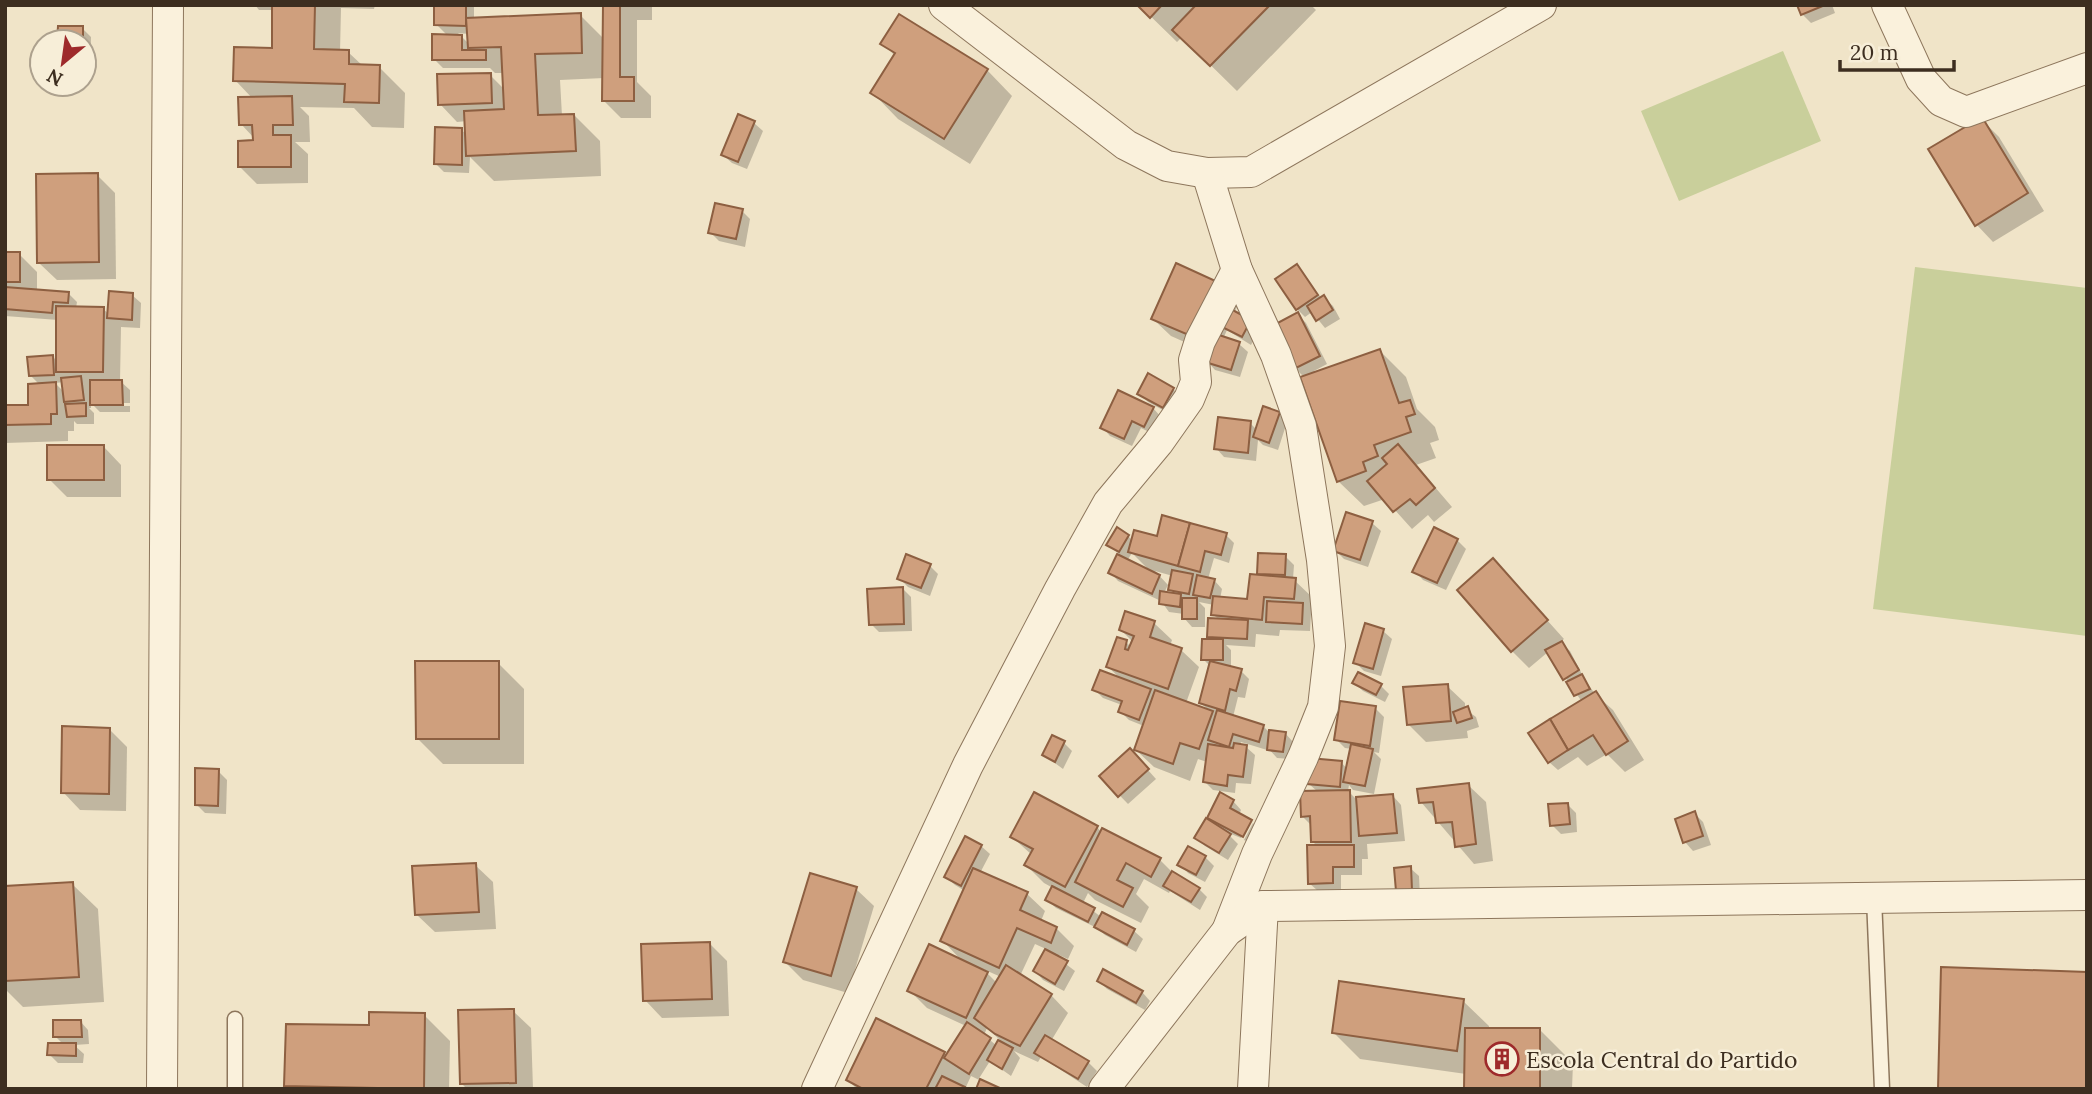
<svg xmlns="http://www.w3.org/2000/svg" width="2092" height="1094" font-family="Lora,serif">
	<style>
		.green { fill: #c9cf9b }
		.shadow { fill: #0003; fill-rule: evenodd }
		.building { fill: #cf9f7d; stroke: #8d5f41; stroke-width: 2 }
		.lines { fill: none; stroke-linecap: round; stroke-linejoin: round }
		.service-casing { stroke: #8d765c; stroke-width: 17 }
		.minor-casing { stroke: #8d765c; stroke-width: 32 }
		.service { stroke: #faf1dc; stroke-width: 14 }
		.minor { stroke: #faf1dc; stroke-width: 30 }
		.labels { text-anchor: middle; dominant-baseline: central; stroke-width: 5; stroke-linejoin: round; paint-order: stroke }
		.poi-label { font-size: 23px; fill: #3d2e20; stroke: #f7eed8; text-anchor: start }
	</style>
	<rect width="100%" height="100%" fill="#f0e4c8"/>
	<g class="green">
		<polygon points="1783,51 1821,141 1679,201 1641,111"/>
		<polygon points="1915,267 2087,288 2087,636 1873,609"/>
	</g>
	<g class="shadow">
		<polygon points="255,5 375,5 374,9 341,8 340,52 348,52 363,66 379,67 405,93 404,128 372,127 354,108 300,107 309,116 310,142 295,142 308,154 308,183 257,184 240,167 255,142 254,138 241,124 253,99 235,80 273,49 274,10 259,10"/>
		<path d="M436,5h38v14l106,-4 24,24v-34h48v15h-15v62l14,14v22h-30l-18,-18 1,-22 -44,2 2,36 12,-1 26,26 1,35 -107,5 -24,-24 -1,16 -25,-1 -9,-9 27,-33 5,6v-15l-10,1 -17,-18 50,-29 14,14v-16h-9l-5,-5h-47l-9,-9 14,-23 -12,-12zM458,33l11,1v10z"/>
		<polygon points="1139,5 1311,5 1316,10 1237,91 1182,37 1177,42"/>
		<polygon points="1799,5 1832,5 1835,13 1811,23 1802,14"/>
		<polygon points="82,28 91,37 90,81 84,81 84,42 59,42"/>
		<polygon points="883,43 987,70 1012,96 970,164 898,119 873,93 895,56"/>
		<polygon points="1981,119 1999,137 2044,211 1993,242 1976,224"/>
		<polygon points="754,123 763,131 747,169 732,163 723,155"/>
		<polygon points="97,175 115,193 116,279 57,280 39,263"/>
		<polygon points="742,211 750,219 745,247 719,241 710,232"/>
		<path d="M5,254h14l18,18v19l31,2 9,9 -1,6 27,1 6,5 23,-19 9,8 -1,25 -19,-1 -1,54 10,9v13h-32v3h32v6h-30l-9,-9v5h-2l5,5v11h-17l-3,-3v10h-6v10l-63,2v-36l25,-1 10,-21 -10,-10 22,-19 6,6v-42l-53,-4zM64,382l1,11 -10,-10z"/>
		<polygon points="1296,266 1322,299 1324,298 1333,306 1340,319 1325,328 1312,312 1305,317 1297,309"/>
		<polygon points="1239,303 1234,313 1259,330 1251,345 1227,330 1223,339 1239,344 1248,352 1240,377 1215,370 1207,361 1209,353 1171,336 1153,319"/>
		<polygon points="1298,315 1306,323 1327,364 1314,371 1315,373 1380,351 1406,377 1417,409 1435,427 1439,440 1430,443 1436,458 1416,465 1452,507 1434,522 1428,515 1412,529 1385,499 1364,506 1338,481 1304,377 1295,368"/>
		<polygon points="1149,376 1173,389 1182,398 1172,415 1148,402 1139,393"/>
		<polygon points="1153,408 1161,417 1153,434 1141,428 1132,446 1110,436 1102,427"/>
		<polygon points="1279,414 1287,422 1278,450 1263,445 1258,440 1256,461 1224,457 1216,448 1250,423 1257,430"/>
		<polygon points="104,447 121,465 121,497 67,497 49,479"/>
		<polygon points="1372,523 1381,531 1368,567 1344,559 1335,550"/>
		<polygon points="1434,530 1457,540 1466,549 1446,590 1423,580 1415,571"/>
		<path d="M1226,535l8,8 -5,20 -15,-5 -6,21 6,1 8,9 -2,10 29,2 14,-24 -4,-4 26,-17 9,9 -1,14 19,18 -2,34 -30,-1 -1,6 -23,-2 -1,13 -29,-2 5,5v18l10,3 8,8 -4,19 -7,-1 -5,20 30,9 7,7h15l8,9 -2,17 -14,-1 -9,-10 -1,2 -26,-8 -1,4 6,1 9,8 -4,29 -15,-1 -1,10 -22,-3 -8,-8 2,-20 -9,-3 -8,22 -36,-14 -18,-17 8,-24 -15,-6 -9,-9 2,-6 -19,-7 -9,-9 28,-9 -14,-13 18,-25 5,5 2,-5 -12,-12 33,-7 18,17 -2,6 11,4 18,17 -13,36 24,9 -9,-9 9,-37 -7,-7 10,-18 -4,-5 10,-16 -6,-6 1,-9 -15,-3 6,6v19h-13l-8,-9v-4l-15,-2 -8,-11 -43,-20 -8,-9 9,-18 -11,-9 20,-9 5,5zM1132,553l17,17 -22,-9zM1155,571l18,5 -3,13 6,6 -12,-2 4,-8z"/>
		<polygon points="1493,560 1564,639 1560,642 1570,651 1585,680 1595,694 1613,710 1644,760 1625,772 1607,754 1587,766 1578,757 1558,770 1549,762 1582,702 1548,652 1529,668 1512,651"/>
		<polygon points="930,566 938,574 930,596 908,587 899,578"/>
		<polygon points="903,589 911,597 912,631 879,632 871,624"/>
		<polygon points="1383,631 1392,639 1381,676 1364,671 1355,662"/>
		<polygon points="498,663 524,689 524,764 443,764 417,738"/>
		<polygon points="1354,683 1381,686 1389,694 1385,702 1363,691"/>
		<polygon points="1447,686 1465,703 1465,709 1476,717 1479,727 1467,731 1468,738 1426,742 1408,724"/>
		<polygon points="1375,708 1384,717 1379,753 1374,752 1381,759 1374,794 1353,790 1349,785 1348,791 1356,799 1393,796 1401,805 1405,841 1367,844 1368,859 1362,859 1362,875 1341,875 1341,891 1318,891 1309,883 1317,846 1313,842 1312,826 1302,816 1318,792 1309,784 1341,762 1347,769 1352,749 1345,748 1336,739"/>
		<polygon points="109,729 127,747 126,811 80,810 63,792"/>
		<polygon points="1064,743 1072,751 1063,769 1044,755"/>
		<polygon points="1138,759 1156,779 1128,804 1101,776"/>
		<polygon points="218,771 227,780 226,814 205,813 197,805"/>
		<polygon points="1468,785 1486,802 1493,861 1474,864 1421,802"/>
		<polygon points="1221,794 1233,801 1241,810 1239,815 1252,822 1249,822 1241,838 1226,832 1238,844 1228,860 1205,846 1196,838"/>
		<polygon points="1567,804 1576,813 1577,832 1561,834 1552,825"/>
		<polygon points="1695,814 1703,822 1711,845 1693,851 1685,842"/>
		<polygon points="1253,823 1260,830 1252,844 1244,840"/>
		<polygon points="1097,827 1102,833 1160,860 1176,876 1199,889 1207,897 1200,910 1170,891 1169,893 1144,879 1136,894 1149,907 1141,923 1095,900 1088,893 1083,903 1101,917 1134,931 1143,939 1136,952 1105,935 1097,928 1056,908 1047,900 1053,888 1044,883 1026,865 1032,855 1012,837"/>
		<path d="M981,846l9,8 -10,19 47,21 18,17 -4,10 15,7 18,18 -6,13 -9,-4 -1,3 17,13 -11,20 -21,-11 -8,-9 11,-22 -11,-5 -15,32 31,19 17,18 -17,28 37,21 9,9 -10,16 -46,-30 -3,5 -24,-11 6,7 -9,18 -21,-15 -12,19 20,9 -27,-13 -6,13h-108l-9,-9 96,-27 3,3 19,-30 -39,-18 -18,-18 54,-28 -20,-21 22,-50 -10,-6 -9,-8zM983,969l18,8 -4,6zM987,1028l13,12 -3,6 -13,-11z"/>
		<polygon points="1205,857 1214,866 1205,882 1188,873 1180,864"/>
		<polygon points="475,865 493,882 496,929 435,932 417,915"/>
		<polygon points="1410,868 1419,876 1420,898 1397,890"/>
		<polygon points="72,884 98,909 104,1002 23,1007 5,989 5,888"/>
		<polygon points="856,889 874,906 848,993 803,980 785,962"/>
		<polygon points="710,944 727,961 729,1016 662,1018 645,1000"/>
		<polygon points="1099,981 1142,992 1150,1001 1145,1010 1107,989"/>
		<polygon points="1463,1001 1489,1026 1489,1030 1540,1030 1573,1063 1572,1089 1466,1089 1466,1074 1360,1059 1334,1033"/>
		<polygon points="513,1011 531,1028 533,1089 467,1089 461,1083"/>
		<polygon points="424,1015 450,1041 449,1089 290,1089 286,1085 370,1027"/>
		<polygon points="80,1021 88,1030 89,1044 74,1045 84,1054 83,1063 58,1063 49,1054 64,1045 55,1036"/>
	</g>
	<g class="building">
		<polygon points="272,5 315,5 314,49 349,50 349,64 380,65 379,103 344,102 345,84 233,81 234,47 272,48"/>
		<polygon points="434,5 466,5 466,26 434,25"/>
		<polygon points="603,5 620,5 620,77 634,77 634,101 602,101"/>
		<polygon points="1137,5 1162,5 1150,18"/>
		<polygon points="1196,5 1270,5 1210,66 1172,30"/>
		<polygon points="1797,5 1825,5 1801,15"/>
		<polygon points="581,13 582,53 535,54 538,115 574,114 576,151 466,156 464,111 504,109 501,47 468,48 466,18"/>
		<polygon points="899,14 988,69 944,139 870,93 895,53 880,44"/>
		<polygon points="58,26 83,26 83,42 57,42"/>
		<polygon points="432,34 462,35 462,50 486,50 486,60 432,60"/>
		<polygon points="491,73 492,103 438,105 437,74"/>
		<polygon points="292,96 293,125 273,125 273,135 291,135 291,167 238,167 238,141 253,140 252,125 239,125 238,97"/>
		<polygon points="738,114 755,121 738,162 721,155"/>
		<polygon points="1982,117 2028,193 1975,226 1928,149"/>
		<polygon points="435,127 462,128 462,165 434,164"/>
		<polygon points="98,173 99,262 37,263 36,174"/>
		<polygon points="715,203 743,209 736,239 708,233"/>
		<rect x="5" y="252" width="15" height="30"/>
		<polygon points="1176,263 1222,284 1198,339 1151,319"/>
		<polygon points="1297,264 1318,295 1296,310 1275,279"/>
		<polygon points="5,287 69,292 68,303 53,302 52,313 5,309"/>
		<polygon points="109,291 133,293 132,320 107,318"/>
		<polygon points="1324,295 1333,310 1316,321 1307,306"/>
		<polygon points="56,306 104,307 103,372 56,372"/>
		<polygon points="1229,308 1251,320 1242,337 1220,326"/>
		<polygon points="1298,312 1320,356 1294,369 1272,326"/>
		<polygon points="1213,333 1240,342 1231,370 1205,362"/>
		<polygon points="1380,349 1399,403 1410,400 1415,414 1406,417 1411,432 1374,445 1378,456 1363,462 1366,471 1337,482 1300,377"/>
		<polygon points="53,355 54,375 29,376 27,357"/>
		<polygon points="1148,373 1174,388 1163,408 1137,394"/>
		<polygon points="81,376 84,400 64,402 61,378"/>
		<polygon points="90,380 122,380 123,405 90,405"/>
		<polygon points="56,382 57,414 51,414 51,424 5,425 5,405 28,405 28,384"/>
		<polygon points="1118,390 1154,407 1144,427 1132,421 1124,439 1100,428"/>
		<polygon points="86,403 86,416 67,417 65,404"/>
		<polygon points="1263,406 1280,412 1269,443 1253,437"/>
		<polygon points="1218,417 1251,421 1248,453 1214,449"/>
		<polygon points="1398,444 1435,488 1416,505 1410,499 1393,512 1367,481 1387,464 1382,458"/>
		<rect x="47" y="445" width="57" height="35"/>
		<polygon points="1346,512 1373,521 1360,560 1333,551"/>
		<polygon points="1162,515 1190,523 1178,566 1128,552 1134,530 1157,536"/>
		<polygon points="1190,523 1227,533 1221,555 1205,551 1200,572 1178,566"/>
		<polygon points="1117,527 1129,535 1119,552 1106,545"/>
		<polygon points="1434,527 1458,539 1437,583 1412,572"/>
		<polygon points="1258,553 1286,554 1285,575 1257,574"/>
		<polygon points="906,554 931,564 921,588 897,579"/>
		<polygon points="1117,554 1160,575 1152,594 1108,573"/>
		<polygon points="1493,558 1548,620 1511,652 1457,590"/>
		<polygon points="1172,570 1193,574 1189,594 1168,590"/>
		<polygon points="1250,574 1296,578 1294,599 1264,597 1262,620 1211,615 1213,596 1247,599"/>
		<polygon points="1197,575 1215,579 1210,598 1193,595"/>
		<polygon points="903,587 904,624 869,625 867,589"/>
		<polygon points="1160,591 1181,594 1180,607 1159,604"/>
		<rect x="1182" y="598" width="15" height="21"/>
		<polygon points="1267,601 1303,603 1302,624 1266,622"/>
		<polygon points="1125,611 1155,621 1150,637 1182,648 1168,689 1106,667 1117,637 1127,640 1125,649 1128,650 1134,636 1119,630"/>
		<polygon points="1208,618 1248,620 1247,639 1207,637"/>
		<polygon points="1365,623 1384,629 1373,669 1353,663"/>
		<polygon points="1202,639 1223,639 1223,660 1201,660"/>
		<polygon points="1562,641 1579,670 1563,680 1545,650"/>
		<polygon points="415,661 499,661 499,739 416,739"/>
		<polygon points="1210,661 1242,669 1236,691 1230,689 1225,711 1199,703"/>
		<polygon points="1100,670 1151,689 1139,720 1118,712 1122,701 1092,690"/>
		<polygon points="1358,672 1382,684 1376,695 1352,683"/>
		<polygon points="1582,674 1590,689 1574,696 1566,682"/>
		<polygon points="1448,684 1451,721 1407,725 1403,687"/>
		<polygon points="1155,690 1213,711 1199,749 1180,743 1173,764 1134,750"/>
		<polygon points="1596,691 1628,741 1606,755 1593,735 1568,750 1550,719"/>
		<polygon points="1340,701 1376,706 1370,746 1334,740"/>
		<polygon points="1468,706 1472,718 1457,723 1453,712"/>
		<polygon points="1217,710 1264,725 1259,742 1233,734 1229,747 1208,740"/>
		<polygon points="1550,719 1568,750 1548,763 1528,733"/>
		<polygon points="62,726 110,728 109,794 61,793"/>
		<polygon points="1269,730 1286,732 1283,752 1267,750"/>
		<polygon points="1052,735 1065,741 1055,762 1042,755"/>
		<polygon points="1234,743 1247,745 1243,777 1228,775 1227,786 1203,782 1208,744 1233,748"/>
		<polygon points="1351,744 1373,749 1365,786 1343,782"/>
		<polygon points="1130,748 1149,769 1118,797 1099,776"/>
		<polygon points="1309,758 1342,761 1340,787 1307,784"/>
		<polygon points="195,768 219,769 218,806 195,805"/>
		<polygon points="1469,783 1476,844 1455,847 1452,822 1436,823 1433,802 1419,803 1417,789"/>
		<polygon points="1350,790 1351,842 1311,842 1310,816 1301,817 1300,791"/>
		<polygon points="1034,792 1098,826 1065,887 1024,865 1033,849 1010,837"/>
		<polygon points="1220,792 1234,800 1230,808 1252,820 1243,837 1207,818"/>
		<polygon points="1393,794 1397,833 1359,836 1356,797"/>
		<polygon points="1568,803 1570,824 1550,826 1548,804"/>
		<polygon points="1695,811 1703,836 1683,843 1675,819"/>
		<polygon points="1206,818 1231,834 1219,853 1194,838"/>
		<polygon points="1102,828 1161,858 1151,877 1126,863 1117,880 1133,888 1123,907 1075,882"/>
		<polygon points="965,836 982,845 961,886 944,877"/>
		<polygon points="1307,845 1354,845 1354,867 1333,867 1333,883 1308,884"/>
		<polygon points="1188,846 1206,856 1196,875 1177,865"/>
		<polygon points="476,863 479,912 415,915 412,866"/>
		<polygon points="1411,866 1412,890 1396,891 1394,868"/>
		<polygon points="973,868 1028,892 1020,910 1057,927 1051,943 1017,928 999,968 940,941"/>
		<polygon points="1172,871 1200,888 1191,902 1163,886"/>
		<polygon points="810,873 857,887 831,976 783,962"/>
		<polygon points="73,882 79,977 5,981 5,886"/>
		<polygon points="1052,886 1095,908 1088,922 1045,900"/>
		<polygon points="1102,912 1135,929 1127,945 1094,927"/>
		<polygon points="710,942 712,999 643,1001 641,944"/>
		<polygon points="929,944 988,972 966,1018 907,991"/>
		<polygon points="1045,949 1068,961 1055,984 1033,971"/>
		<polygon points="1006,965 1052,994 1020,1046 995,1034 974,1018"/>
		<polygon points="1941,967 2087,972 2087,1089 1938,1089"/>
		<polygon points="1103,969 1143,991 1136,1003 1097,981"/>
		<polygon points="1339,981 1464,999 1457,1051 1332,1033"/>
		<polygon points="514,1009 516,1083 460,1084 458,1010"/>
		<polygon points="369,1012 425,1013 424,1089 284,1086 286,1024 369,1025"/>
		<polygon points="876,1018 945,1052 926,1089 863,1089 846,1080"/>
		<polygon points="53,1020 81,1020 82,1037 53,1037"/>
		<polygon points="967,1022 991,1038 969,1074 944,1058"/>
		<polygon points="1465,1028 1540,1028 1540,1089 1464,1089"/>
		<polygon points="1045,1035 1089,1061 1078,1079 1034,1053"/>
		<polygon points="998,1040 1013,1048 1002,1069 987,1060"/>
		<polygon points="48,1043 76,1043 76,1056 47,1055"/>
		<polygon points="942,1076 965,1087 964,1089 935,1089"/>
		<polygon points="980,1079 1002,1089 976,1089"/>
	</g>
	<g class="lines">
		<defs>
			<g id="service">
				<polyline points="1874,898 1882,1089"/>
				<polyline points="235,1019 235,1089"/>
			</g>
			<g id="minor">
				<polyline points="944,5 1126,145 1167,166 1207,173 1251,172 1541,5"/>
				<polyline points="1887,5 1921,79 1941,101 1966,112 2087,68"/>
				<polyline points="1207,173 1237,270 1276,355 1301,426 1322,560 1330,646 1323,707 1303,757 1257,854 1227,931"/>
				<polyline points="162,1089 168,5"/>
				<polyline points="817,1089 968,765 1060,589 1108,503 1158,443 1189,399 1196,382 1194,360 1200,341 1237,270"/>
				<polyline points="1104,1089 1227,931 1263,906 2087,895"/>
				<polyline points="1253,1089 1263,906"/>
			</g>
		</defs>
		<use href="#service" class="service-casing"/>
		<use href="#minor" class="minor-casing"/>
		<use href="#service" class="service"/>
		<use href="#minor" class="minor"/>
	</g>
	<defs>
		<symbol id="building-ring" viewBox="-11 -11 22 22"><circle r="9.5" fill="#f7eed8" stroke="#9e2a2b" stroke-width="1.5"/><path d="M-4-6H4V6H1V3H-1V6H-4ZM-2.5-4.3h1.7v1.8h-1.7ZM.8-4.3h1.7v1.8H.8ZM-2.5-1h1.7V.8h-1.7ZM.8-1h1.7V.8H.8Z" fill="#9e2a2b"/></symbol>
	</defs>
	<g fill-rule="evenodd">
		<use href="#building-ring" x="1483" y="1040" width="38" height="38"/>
	</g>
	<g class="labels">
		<g class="poi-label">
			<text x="1526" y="1059">Escola Central do Partido</text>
		</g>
	</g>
	<rect width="2092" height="1094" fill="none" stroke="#3d2e20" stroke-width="14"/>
	<g transform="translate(63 63) rotate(209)"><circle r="33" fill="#f7eed8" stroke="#ada18e" stroke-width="2"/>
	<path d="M0-5L12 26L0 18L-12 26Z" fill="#9e2a2b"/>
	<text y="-10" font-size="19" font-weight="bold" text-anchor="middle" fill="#3d2e20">N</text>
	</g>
	<path d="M1840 60v10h114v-10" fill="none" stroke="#3d2e20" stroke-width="3.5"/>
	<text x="1850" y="60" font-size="21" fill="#3d2e20" stroke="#f7eed8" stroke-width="5" paint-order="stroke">20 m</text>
</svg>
